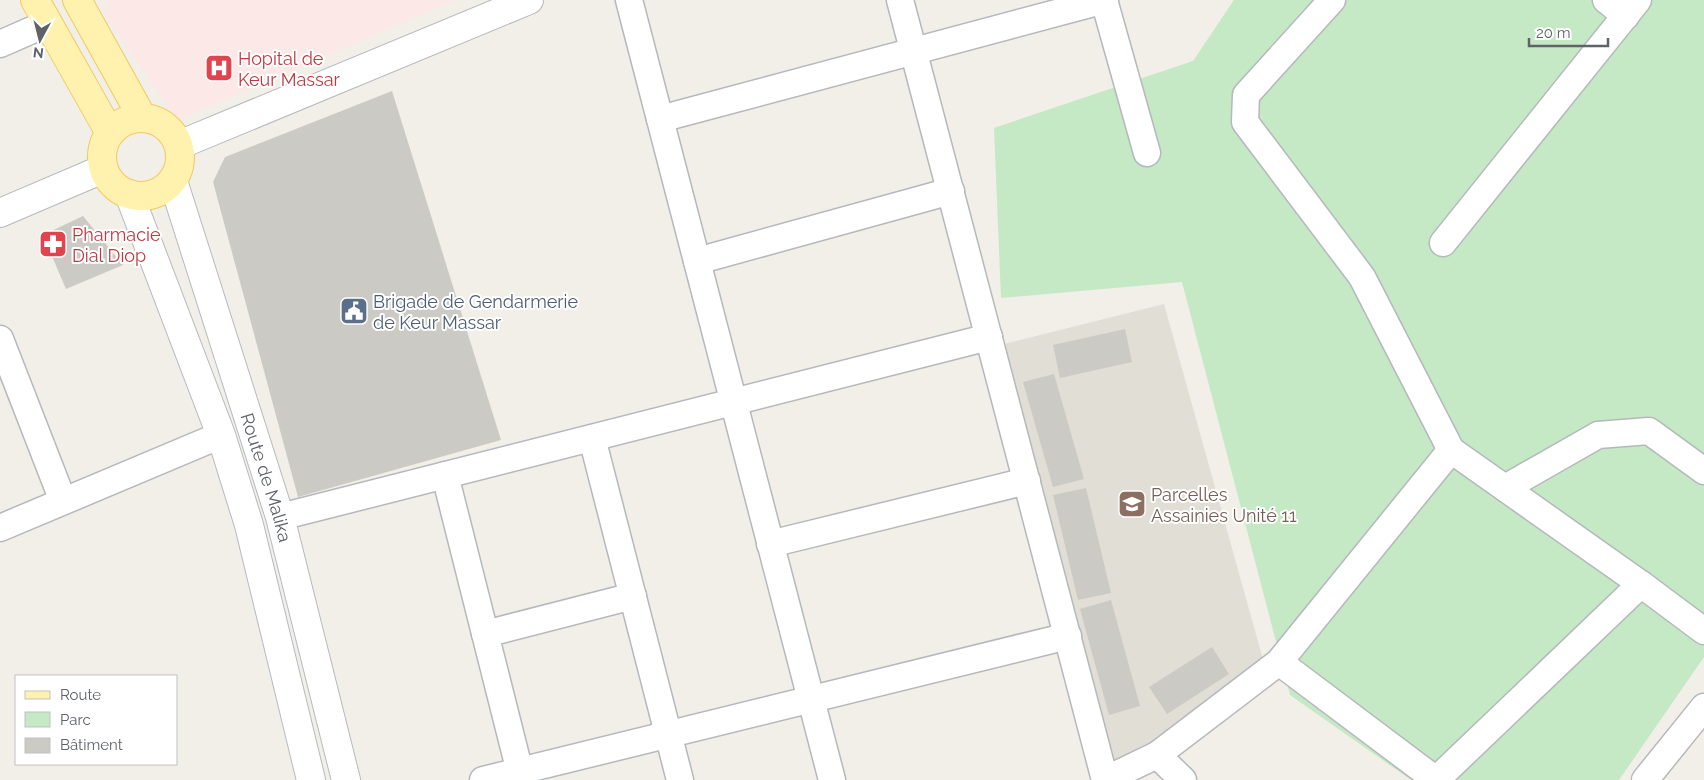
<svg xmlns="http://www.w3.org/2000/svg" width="1704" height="780" font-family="Raleway,sans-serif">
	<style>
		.education { fill: #e1ded6 }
		.medical { fill: #fce8e6 }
		.green { fill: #c5e8c5 }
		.building { fill: #cccac5 }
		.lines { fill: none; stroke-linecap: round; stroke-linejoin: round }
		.minor-casing { stroke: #b5b8bc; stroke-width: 29 }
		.tertiary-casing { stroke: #b5b8bc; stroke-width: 30 }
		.secondary-casing { stroke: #b6babf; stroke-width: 30 }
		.primary-casing { stroke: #f2c960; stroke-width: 30 }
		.minor { stroke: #fff; stroke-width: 26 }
		.tertiary { stroke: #fff; stroke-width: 28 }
		.secondary { stroke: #fff; stroke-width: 28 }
		.primary { stroke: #fff2af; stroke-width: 28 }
		.labels { text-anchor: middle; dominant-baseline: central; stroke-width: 4; stroke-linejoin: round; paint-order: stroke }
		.health-label { font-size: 18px; fill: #be3a42; stroke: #fff; text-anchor: start }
		.service-label { font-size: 18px; fill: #4e5e75; stroke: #fff; text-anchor: start }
		.street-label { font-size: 18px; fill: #5f6368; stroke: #fff }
		.education-label { font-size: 18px; fill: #785e54; stroke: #fff; text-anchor: start }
	</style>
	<rect width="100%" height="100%" fill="#f1efe8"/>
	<polygon class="education" points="1164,304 1264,663 1117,771 1000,345"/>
	<polygon class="medical" points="106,0 455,0 178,120 105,16"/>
	<polygon class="green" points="1234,0 1704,0 1704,657 1619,780 1411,780 1290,695 1182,282 1001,298 994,128 1193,61"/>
	<g class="building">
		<polygon points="392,91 501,440 298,497 213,182 225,157"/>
		<polygon points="83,216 123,265 66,289 43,235"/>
		<polygon points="1125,329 1132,362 1060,378 1053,345"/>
		<polygon points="1054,374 1084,479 1053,487 1023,382"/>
		<polygon points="1086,488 1111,593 1078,600 1053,495"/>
		<polygon points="1111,600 1140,706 1109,715 1080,609"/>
		<polygon points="1212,647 1229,674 1167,714 1149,687"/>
	</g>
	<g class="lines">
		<defs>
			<g id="minor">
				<polyline points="629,0 832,780"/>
				<polyline points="900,0 1105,780 1157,755 1183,780"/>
				<polyline points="1104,0 1147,153"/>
				<polyline points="1332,0 1246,95 1245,122 1362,277 1451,450"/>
				<polyline points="1606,0 1626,16"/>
				<polyline points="0,44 48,23"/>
				<polyline points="660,119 1105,0"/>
				<polyline points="1443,243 1638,0"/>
				<polyline points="697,261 951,191"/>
				<polyline points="0,339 63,501"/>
				<polyline points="592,438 680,780"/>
				<polyline points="445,475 522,780"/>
				<polyline points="1505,488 1598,435 1649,431 1704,471"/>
				<polyline points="280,517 989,337"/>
				<polyline points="0,528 221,435"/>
				<polyline points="770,544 1027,481"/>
				<polyline points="485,634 633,596"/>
				<polyline points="1279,662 1436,780"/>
				<polyline points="1157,755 1279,662 1451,450 1641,584 1704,631"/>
				<polyline points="483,780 1068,636"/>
				<polyline points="1436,780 1641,584"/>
				<polyline points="1645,780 1704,707"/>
			</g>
			<g id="tertiary">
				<polyline points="179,145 529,0"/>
				<polyline points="0,213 103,169"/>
			</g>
			<g id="secondary">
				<path id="s1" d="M173,181l107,336 66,263"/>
				<polyline points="129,194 221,435 249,525 311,780"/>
			</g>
			<g id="primary">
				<polyline points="35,0 110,133"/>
				<polyline points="77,0 142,117"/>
				<circle cx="141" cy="157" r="39"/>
			</g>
		</defs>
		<use href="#minor" class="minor-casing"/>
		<use href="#tertiary" class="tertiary-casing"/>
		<use href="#secondary" class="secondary-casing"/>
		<use href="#primary" class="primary-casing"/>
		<use href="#minor" class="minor"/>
		<use href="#tertiary" class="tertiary"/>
		<use href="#secondary" class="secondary"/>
		<use href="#primary" class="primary"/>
	</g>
	<defs>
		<symbol id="hospital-square" viewBox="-11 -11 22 22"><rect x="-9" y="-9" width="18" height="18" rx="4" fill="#e0444e" stroke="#fff"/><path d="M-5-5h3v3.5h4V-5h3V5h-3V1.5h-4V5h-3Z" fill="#fff"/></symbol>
		<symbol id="pharmacy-square" viewBox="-11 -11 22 22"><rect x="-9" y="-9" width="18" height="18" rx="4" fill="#e0444e" stroke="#fff"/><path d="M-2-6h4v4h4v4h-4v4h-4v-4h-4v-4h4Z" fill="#fff"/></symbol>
		<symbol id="civic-square" viewBox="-11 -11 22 22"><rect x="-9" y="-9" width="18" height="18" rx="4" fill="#5c6f8a" stroke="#fff"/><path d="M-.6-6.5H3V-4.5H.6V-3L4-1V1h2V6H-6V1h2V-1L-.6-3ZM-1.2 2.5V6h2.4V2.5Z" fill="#fff"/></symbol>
		<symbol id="school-square" viewBox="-11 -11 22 22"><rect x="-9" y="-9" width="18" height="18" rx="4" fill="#8d6e63" stroke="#fff"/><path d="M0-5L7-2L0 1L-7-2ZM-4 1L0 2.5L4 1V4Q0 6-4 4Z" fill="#fff"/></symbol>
	</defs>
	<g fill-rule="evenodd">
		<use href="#hospital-square" x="203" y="52" width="32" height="32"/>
		<use href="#pharmacy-square" x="37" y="228" width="32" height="32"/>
		<use href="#civic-square" x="338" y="295" width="32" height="32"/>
		<use href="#school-square" x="1116" y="488" width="32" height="32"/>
	</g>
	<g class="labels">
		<g class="health-label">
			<text x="238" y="58">Hopital de<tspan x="238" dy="21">Keur Massar</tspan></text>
			<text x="72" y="234">Pharmacie<tspan x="72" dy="21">Dial Diop</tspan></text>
		</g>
		<g class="service-label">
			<text x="373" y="301">Brigade de Gendarmerie<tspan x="373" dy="21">de Keur Massar</tspan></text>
		</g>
		<g class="street-label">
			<text stroke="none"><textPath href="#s1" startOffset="311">Route de Malika</textPath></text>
		</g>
		<g class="education-label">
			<text x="1151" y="494">Parcelles<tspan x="1151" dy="21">Assainies Unité 11</tspan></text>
		</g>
	</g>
	<rect x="15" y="675" width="162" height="90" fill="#ffffff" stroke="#bfc1c3"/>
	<rect x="25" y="691" width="25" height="8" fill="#fff2af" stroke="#bfc1c3"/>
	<text x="60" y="700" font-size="15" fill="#5f6368">Route</text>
	<rect x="25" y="712" width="25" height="15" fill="#c5e8c5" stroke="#bfc1c3"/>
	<text x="60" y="725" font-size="15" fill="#5f6368">Parc</text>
	<rect x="25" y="738" width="25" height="15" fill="#cccac5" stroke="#bfc1c3"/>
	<text x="60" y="750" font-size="15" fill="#5f6368">Bâtiment</text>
	<g transform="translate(40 40) rotate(187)" stroke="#ffffff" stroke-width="4" paint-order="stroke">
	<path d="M0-4L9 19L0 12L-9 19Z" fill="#5f6368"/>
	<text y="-8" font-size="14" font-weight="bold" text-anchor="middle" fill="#5f6368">N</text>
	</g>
	<path d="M1529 38v8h79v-8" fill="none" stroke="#5f6368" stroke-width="2.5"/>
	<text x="1536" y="38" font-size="15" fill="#5f6368" stroke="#ffffff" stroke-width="4" paint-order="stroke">20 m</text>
</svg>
